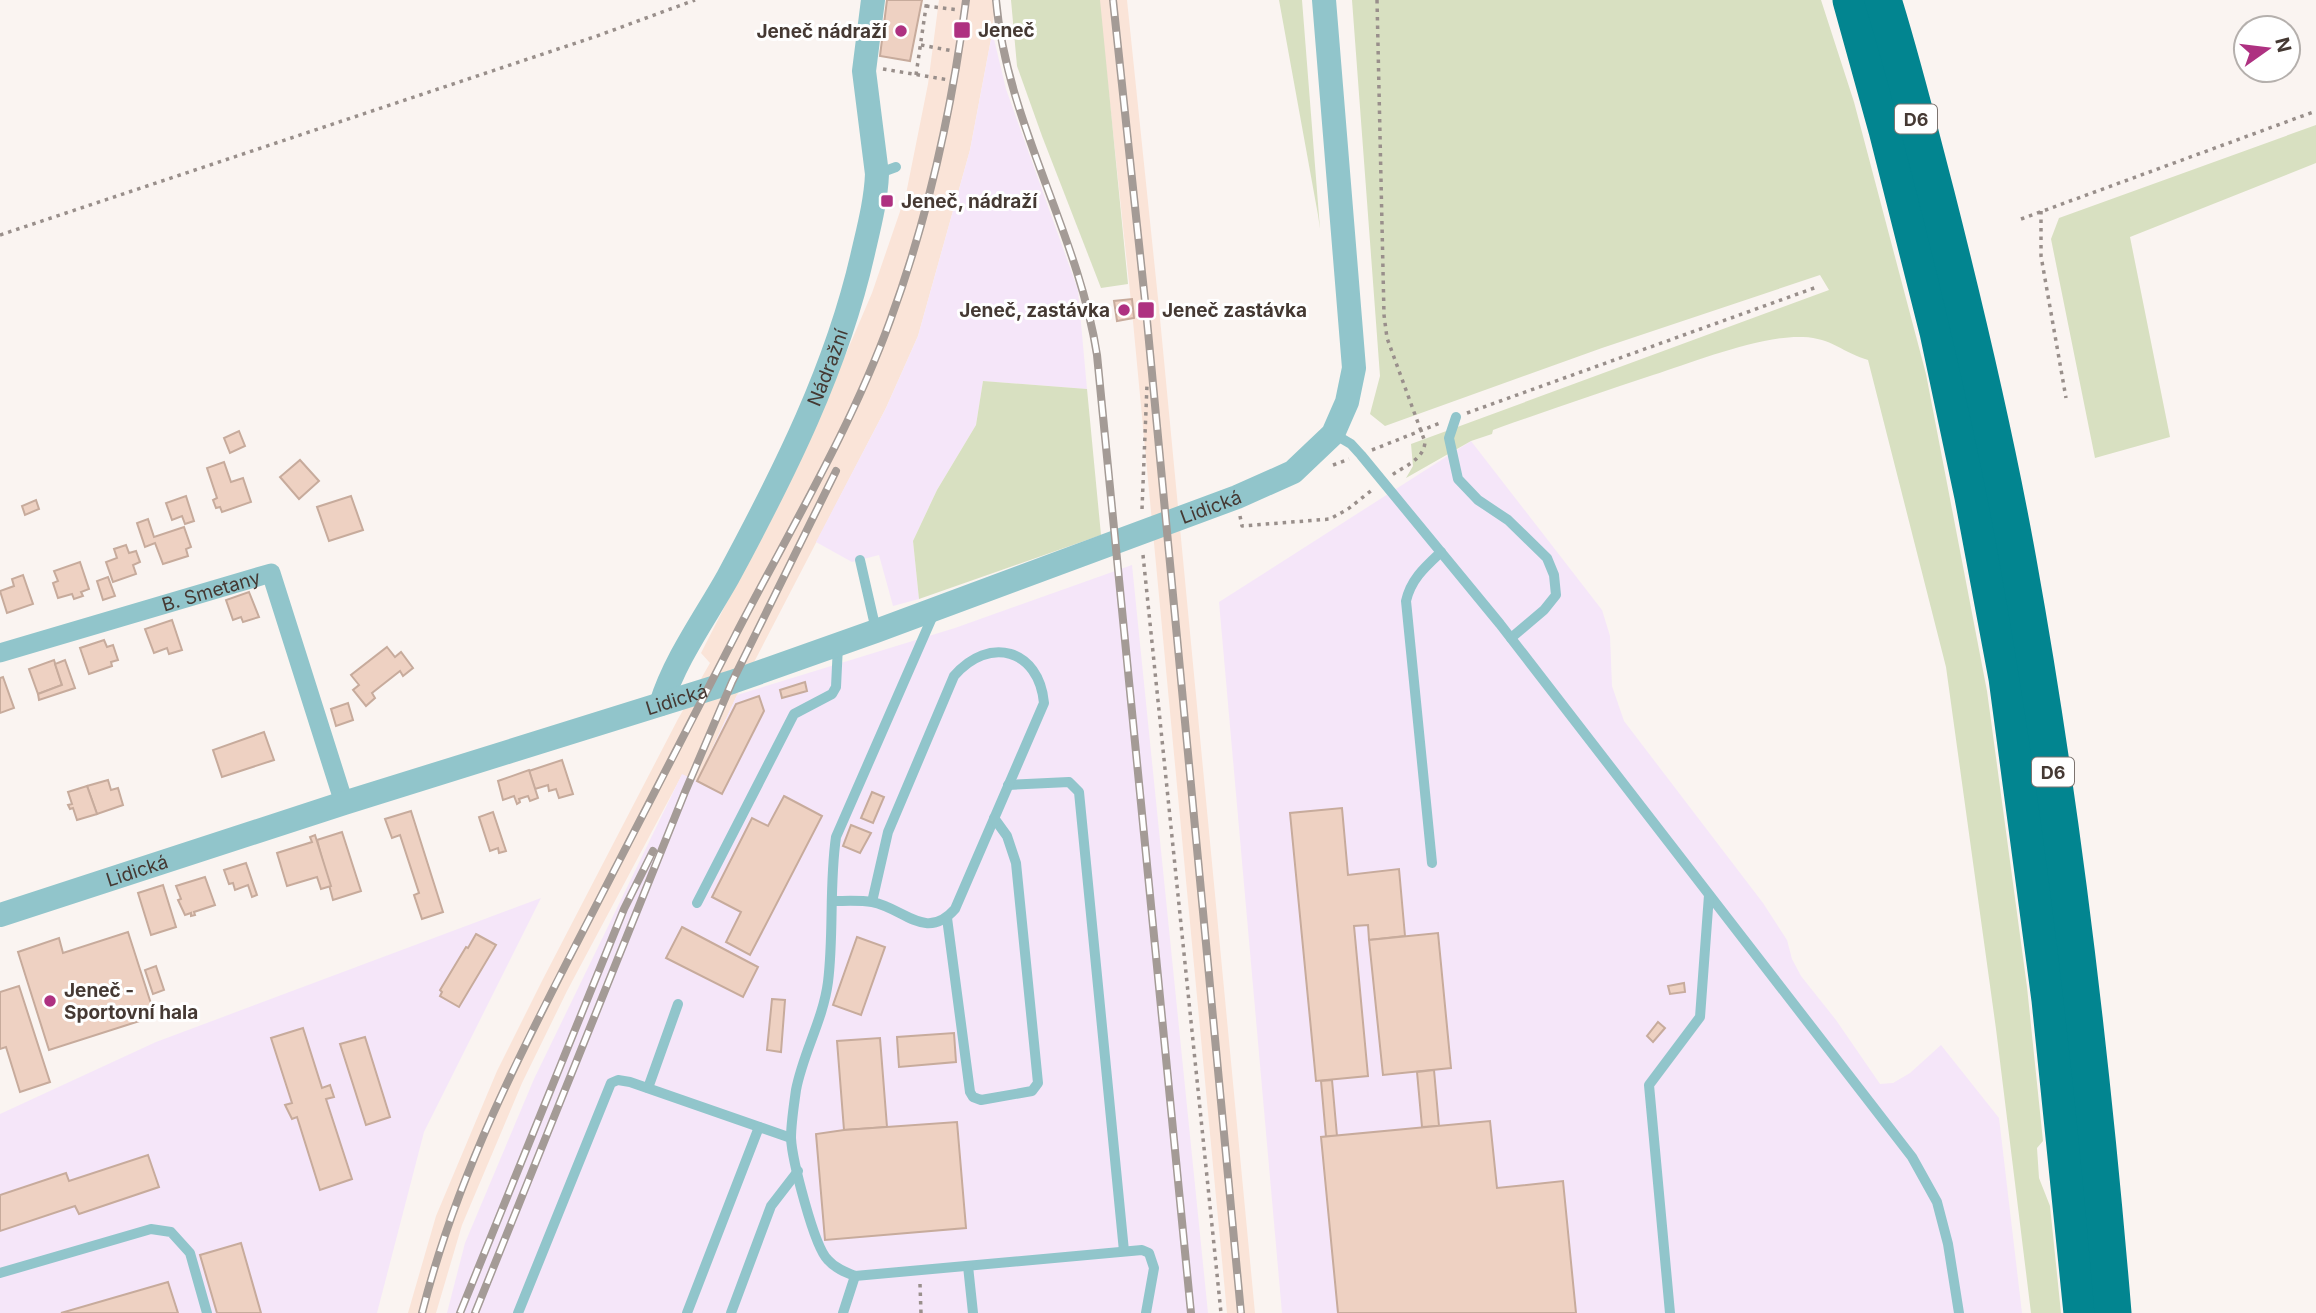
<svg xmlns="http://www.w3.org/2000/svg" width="2316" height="1313" font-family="Inter,sans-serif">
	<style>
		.built { fill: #fae4d8 }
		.industrial { fill: #f5e6f9 }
		.green { fill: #d8e0c1 }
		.building { fill: #eed1c2; stroke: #c7ab9c; stroke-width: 2 }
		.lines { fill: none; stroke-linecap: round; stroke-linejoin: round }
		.path { stroke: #998f8b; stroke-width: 3.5; stroke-dasharray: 3.5 5; stroke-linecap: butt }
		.service { stroke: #91c5cb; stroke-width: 10 }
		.minor { stroke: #91c5cb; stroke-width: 19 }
		.tertiary { stroke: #91c5cb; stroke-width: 24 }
		.motorway { stroke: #028590; stroke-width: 37 }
		.rail-casing { stroke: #a49b96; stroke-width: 8 }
		.rail { stroke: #fff; stroke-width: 5; stroke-dasharray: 16; stroke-linecap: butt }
		.poi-dot { fill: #ae3181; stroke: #fff; stroke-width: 2.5 }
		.labels { text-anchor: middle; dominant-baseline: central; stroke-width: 6; stroke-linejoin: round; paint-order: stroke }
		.shield { fill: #fff; stroke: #7d7470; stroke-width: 2 }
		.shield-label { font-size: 18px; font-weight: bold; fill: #453933 }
		.poi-label { font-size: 19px; font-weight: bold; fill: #453933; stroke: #fff; text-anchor: start }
		.street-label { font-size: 19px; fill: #453933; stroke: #fff }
	</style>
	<rect width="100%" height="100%" fill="#faf4f1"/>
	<g class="built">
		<polygon points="939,0 996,0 991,39 970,150 918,336 886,408 737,695 697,781 682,775 567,991 522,1083 462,1225 436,1313 408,1313 436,1216 497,1071 543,979 678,719 710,663 701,653 806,447 872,293 906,194 928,84"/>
		<polygon points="1099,0 1127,0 1159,308 1255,1313 1227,1313 1132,311"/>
	</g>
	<g class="industrial">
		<polygon points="991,39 994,39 1006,89 1078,290 1087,389 983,381 976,425 937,490 913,541 919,599 893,606 879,555 852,562 816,542 886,408 918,336 970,150"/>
		<polygon points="1471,441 1602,610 1610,636 1612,686 1624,721 1763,903 1787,940 1792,959 1801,976 1836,1020 1880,1084 1893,1083 1910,1073 1941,1045 1999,1118 2022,1313 1282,1313 1219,602"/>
		<polygon points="1132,565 1208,1313 447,1313 465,1243 534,1079 682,774 697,781 737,695 955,628"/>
		<polygon points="541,898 424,1132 377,1313 0,1313 0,1114 156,1042"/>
	</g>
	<g class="green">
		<polygon points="1011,0 1100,0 1128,284 1101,288 1042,136 1017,66"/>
		<polygon points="1279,0 1302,0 1320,229 1318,215"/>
		<path d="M1352,0h469l33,102 72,272 61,317 40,296 16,154 -6,7 2,30 11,28 11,107h-30l-35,-284 -50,-362 -78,-307c-25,-7 -36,-22 -65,-23 -42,-2 -109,25 -150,38 -51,17 -101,34 -152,52l-8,3 -1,4 -21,7 -65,37 7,-12 -2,-22 418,-154 -9,-15 -218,73 -217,78 -15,-12 10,-38z"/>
		<polygon points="2316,125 2316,163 2130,237 2170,437 2095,458 2051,239 2059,218"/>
		<polygon points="983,381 1087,389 1101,535 919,599 913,541 937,490 976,425"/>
	</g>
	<g class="building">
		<polygon points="887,0 922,0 910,61 880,56"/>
		<polygon points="1132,299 1134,318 1117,321 1114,301"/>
		<polygon points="239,431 245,446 230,453 224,438"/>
		<polygon points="300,460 319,481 299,499 280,477"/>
		<polygon points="224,462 231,482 243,478 251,502 222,512 220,507 216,508 213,500 217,498 207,468"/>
		<polygon points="186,496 194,521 185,524 182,516 172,520 166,503"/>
		<polygon points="351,496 363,530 329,541 317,507"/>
		<polygon points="36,500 39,509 25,515 22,506"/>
		<polygon points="148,519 154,537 184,527 191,547 186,549 188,556 163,564 155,543 145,547 137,523"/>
		<polygon points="126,545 129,553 136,551 140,562 133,565 136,574 113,582 106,562 117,558 114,549"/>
		<polygon points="80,562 89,589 81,592 83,596 74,599 72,594 58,598 53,583 58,581 54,571"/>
		<polygon points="23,575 33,604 7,613 0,591 14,586 12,579"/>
		<polygon points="108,577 115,596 103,600 97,581"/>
		<polygon points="249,592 259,617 243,622 241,617 233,620 226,600"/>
		<polygon points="172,620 182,650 169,654 167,648 154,653 145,629"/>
		<polygon points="104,640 107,647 113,645 118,660 111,662 112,666 89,674 80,648"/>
		<polygon points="387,647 395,657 401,652 413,668 403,676 400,671 372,693 375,698 366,706 353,690 359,685 351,675"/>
		<polygon points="54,660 62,685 38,694 29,669"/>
		<polygon points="65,660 75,688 39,700 38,694 62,685 55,664"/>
		<polygon points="3,677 14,708 0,713 0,678"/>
		<polygon points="805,682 807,691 782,698 780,690"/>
		<polygon points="759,696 764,711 722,794 697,781 736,704"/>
		<polygon points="348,703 353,720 336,726 331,709"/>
		<polygon points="264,732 274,760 222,777 213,750"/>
		<polygon points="562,760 573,794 559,798 556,789 549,791 548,785 535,789 529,771"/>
		<polygon points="529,770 538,798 530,801 528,796 519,799 520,802 517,804 514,796 503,800 498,781"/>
		<polygon points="108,780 111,790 118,788 123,805 97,814 87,786"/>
		<polygon points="87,786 97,814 77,820 73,808 70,809 68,805 72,804 68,792"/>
		<polygon points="872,792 884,797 873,823 861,818"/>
		<polygon points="784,796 822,816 750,955 726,942 741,912 712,897 752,818 768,826"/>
		<polygon points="1342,808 1348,875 1399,869 1405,936 1369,940 1368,925 1354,926 1368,1076 1316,1081 1290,813"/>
		<polygon points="411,811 443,912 422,919 414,895 419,893 400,835 392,838 385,819"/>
		<polygon points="493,812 506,851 499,853 498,848 490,851 479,817"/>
		<polygon points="851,825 871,833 860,853 843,846"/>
		<polygon points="342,832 361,891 333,900 317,840"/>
		<polygon points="315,835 331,886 321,889 317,877 287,886 277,853 312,842 310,837"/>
		<polygon points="246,863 257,895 252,897 248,885 235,890 233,883 229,884 224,870"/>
		<polygon points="205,877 215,905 194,912 195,915 191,916 191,913 185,915 178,900 181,899 176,886"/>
		<polygon points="163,885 176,927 151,935 138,893"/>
		<polygon points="682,927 758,967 743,997 666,958"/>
		<polygon points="128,932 155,1016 49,1050 18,952 59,938 63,953"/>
		<polygon points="1438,933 1451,1068 1383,1075 1369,940"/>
		<polygon points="476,934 496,945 459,1007 440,996 442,992 440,990 466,947 468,948"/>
		<polygon points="857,937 885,947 861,1015 833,1005"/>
		<polygon points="156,966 164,990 153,994 145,970"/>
		<polygon points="1684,983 1685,992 1670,994 1668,986"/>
		<polygon points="19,986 50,1082 20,1092 6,1047 0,1049 0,992"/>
		<polygon points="772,999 785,1000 781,1052 767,1050"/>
		<polygon points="1658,1022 1665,1028 1653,1042 1647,1036"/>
		<polygon points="303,1028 322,1088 330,1085 334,1097 326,1099 352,1179 320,1190 297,1117 292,1119 285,1105 292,1103 271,1038"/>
		<polygon points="954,1033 956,1062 899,1067 897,1037"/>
		<polygon points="365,1037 390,1117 366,1125 340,1044"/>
		<polygon points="880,1038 887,1127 844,1130 837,1041"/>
		<polygon points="1434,1070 1439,1126 1422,1127 1417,1072"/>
		<polygon points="1332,1080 1337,1136 1326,1137 1321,1081"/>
		<polygon points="1490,1121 1497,1188 1563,1181 1576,1313 1338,1313 1321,1137"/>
		<polygon points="957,1122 966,1228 825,1240 816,1134 844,1130"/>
		<polygon points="148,1155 159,1187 79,1214 75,1206 0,1231 0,1195 66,1173 69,1181"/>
		<polygon points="241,1243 261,1313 217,1313 200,1255"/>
		<polygon points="168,1282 178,1313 61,1313"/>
	</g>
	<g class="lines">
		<g class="path">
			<path d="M1377,0l7,315 3,23 38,104c-1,17 -20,24 -33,33"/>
			<polyline points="926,6 959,10"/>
			<polyline points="921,45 953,51"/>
			<polyline points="883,69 949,80"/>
			<polyline points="916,75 927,0"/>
			<polyline points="2041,211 2041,256 2066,398"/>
			<polyline points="2021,219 2316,111"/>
			<polyline points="0,235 597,36 695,0"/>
			<polyline points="1467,413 1817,287"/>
			<polyline points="1372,450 1440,423"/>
			<polyline points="1333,465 1349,459"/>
			<polyline points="1142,509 1147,385"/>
			<polyline points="1240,516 1242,526 1330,519 1348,509 1372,490"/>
			<polyline points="1143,555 1221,1313"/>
			<polyline points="920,1284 921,1313"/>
		</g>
		<g class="service">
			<polyline points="877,174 896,167"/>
			<polyline points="1456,417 1449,438 1458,479 1478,500 1508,520 1547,558 1554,575 1556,595 1544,610 1511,638"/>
			<polyline points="1334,434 1351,444 1361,455 1500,624 1912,1157 1937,1202 1948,1244 1959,1313"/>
			<polyline points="860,560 876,630"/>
			<path d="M934,613l-98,224c-7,48 -2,97 -8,145 -5,38 -25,71 -32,108 -2,15 -5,33 -5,48 1,21 23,109 37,122 7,8 17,12 27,16l287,-26 7,3 5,15 -8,45"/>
			<polyline points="1008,785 1069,782 1079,792 1124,1251"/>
			<path d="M1432,863l-26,-262c5,-22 19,-34 35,-49"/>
			<path d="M833,901c12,0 27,-1 39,1 32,6 54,40 83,7l89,-206c-5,-54 -55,-68 -90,-27l-66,156 -16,70"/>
			<polyline points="697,903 794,714 832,694 836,687 838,645"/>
			<polyline points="947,918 970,1092 973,1097 981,1100 1032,1091 1038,1083 1016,863 1007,836 994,818"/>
			<polyline points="648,1088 678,1004"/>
			<polyline points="968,1266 973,1313"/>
			<polyline points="0,1273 151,1229 171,1232 190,1253 207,1313"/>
			<polyline points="518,1313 611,1083 618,1080 630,1082 791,1138"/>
			<polyline points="687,1313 759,1127"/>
			<polyline points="731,1313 771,1206 798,1171"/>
			<polyline points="843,1313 855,1276"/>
			<polyline points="1670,1313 1649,1085 1700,1017 1709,895"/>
		</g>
		<path class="minor" id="s1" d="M0,653l271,-80 73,230"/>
		<g class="tertiary">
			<path id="s2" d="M661,704c14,-45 44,-86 67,-127 56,-104 109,-209 135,-324 6,-26 13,-53 14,-79l-13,-103 9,-71"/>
			<path id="s3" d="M0,915l344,-112 388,-121 144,-51 361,-134 56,-25 40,-38 14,-32 7,-34 -30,-368"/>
		</g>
		<g class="motorway">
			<polyline points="1851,0 1887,130 1938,332 1973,497 2007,678 2050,1000 2082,1313"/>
			<path d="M1883,0c20,64 36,129 53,194 31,122 60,244 82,367 45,249 74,500 95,752"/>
		</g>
		<defs>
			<g id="rail">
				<path d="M996,0c11,124 82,232 101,355l94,958"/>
				<polyline points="1113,0 1146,310 1241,1313"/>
				<path d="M422,1313c37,-147 109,-281 178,-415 45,-87 90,-174 135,-262 53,-103 115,-205 155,-315 38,-103 62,-212 76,-321"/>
				<polyline points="460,1313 624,909 653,851"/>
				<polyline points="475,1313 685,792 732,682 836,471"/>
			</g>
		</defs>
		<use href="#rail" class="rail-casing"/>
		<use href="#rail" class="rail"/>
	</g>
	<g class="poi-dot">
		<rect x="953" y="21" width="18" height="18" rx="3.5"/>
		<circle cx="901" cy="31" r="7"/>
		<rect x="880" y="194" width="14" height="14" rx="3.5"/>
		<circle cx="1124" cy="310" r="7"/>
		<rect x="1137" y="301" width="18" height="18" rx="3.5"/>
		<circle cx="50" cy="1001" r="7"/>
	</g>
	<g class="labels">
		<g class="shield">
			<rect x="1895" y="104.5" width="42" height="29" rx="5"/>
			<rect x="2032" y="757.5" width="42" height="29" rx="5"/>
		</g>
		<g class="shield-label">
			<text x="1916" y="119">D6</text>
			<text x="2053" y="772">D6</text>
		</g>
		<g class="poi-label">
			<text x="978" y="30">Jeneč</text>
			<text x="887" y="31" text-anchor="end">Jeneč nádraží</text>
			<text x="901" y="201">Jeneč, nádraží</text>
			<text x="1110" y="310" text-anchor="end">Jeneč, zastávka</text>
			<text x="1162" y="310">Jeneč zastávka</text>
			<text x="64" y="990">Jeneč -<tspan x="64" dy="22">Sportovní hala</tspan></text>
		</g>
		<g class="street-label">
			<text stroke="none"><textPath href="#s2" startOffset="376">Nádražní</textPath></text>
			<text stroke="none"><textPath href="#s3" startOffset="1278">Lidická</textPath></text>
			<text stroke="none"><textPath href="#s1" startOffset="220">B. Smetany</textPath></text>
			<text stroke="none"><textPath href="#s3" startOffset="710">Lidická</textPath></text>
			<text stroke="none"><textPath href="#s3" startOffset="144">Lidická</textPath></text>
		</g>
	</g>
	<g transform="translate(2267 49) rotate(76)"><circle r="33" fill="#ffffff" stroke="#b5b0ad" stroke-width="2"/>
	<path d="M0-5L12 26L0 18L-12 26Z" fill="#ae3181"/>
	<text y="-10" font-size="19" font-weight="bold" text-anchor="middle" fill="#453933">N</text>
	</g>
</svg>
